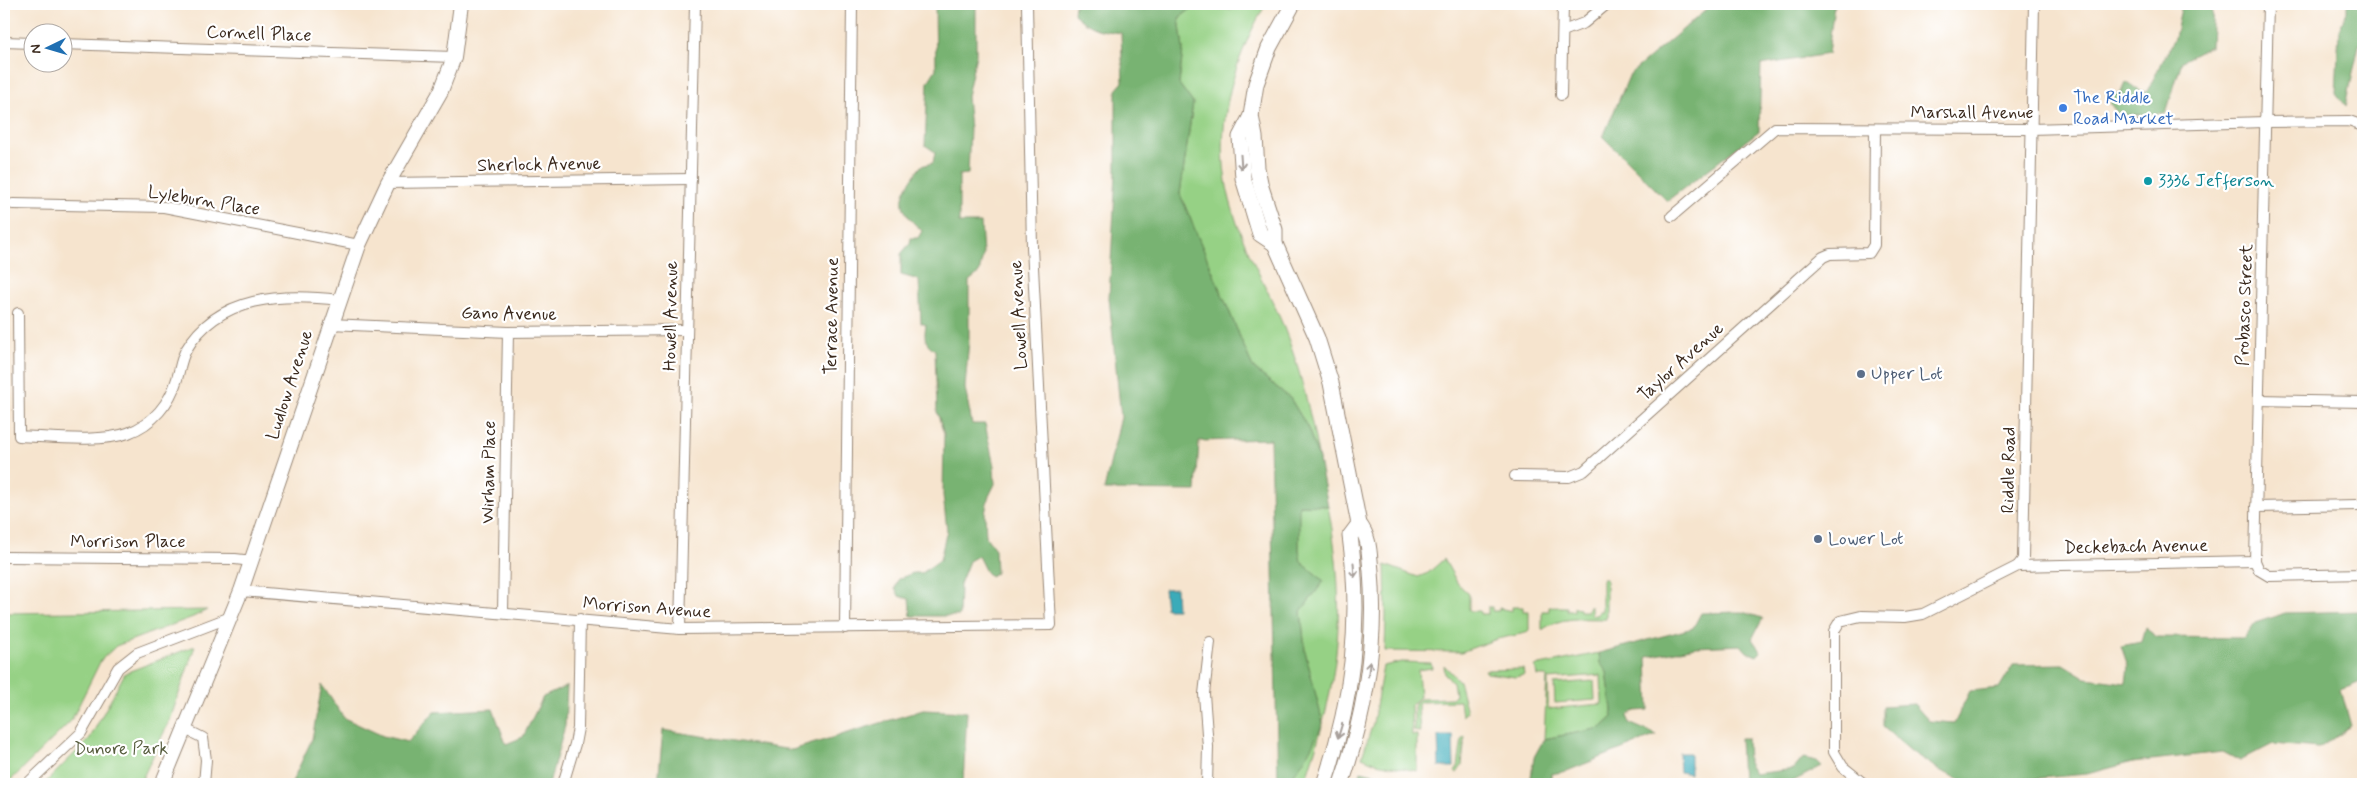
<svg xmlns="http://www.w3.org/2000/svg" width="2367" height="788" font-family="Mynerve,sans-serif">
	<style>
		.green { fill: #96d185; stroke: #687e52; fill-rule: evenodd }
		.forest { fill: #78b372; stroke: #5a6e48 }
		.water { fill: #3babb9; stroke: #3b6a6c }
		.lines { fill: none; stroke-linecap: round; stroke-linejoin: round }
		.minor-casing { stroke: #988776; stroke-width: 12 }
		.secondary-casing { stroke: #988776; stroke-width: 16 }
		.primary-casing { stroke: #988776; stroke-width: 17 }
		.minor { stroke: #fff; stroke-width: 10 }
		.secondary { stroke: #fff; stroke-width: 14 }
		.primary { stroke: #fff; stroke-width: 15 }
		.oneway { stroke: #a79f9a }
		.shop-dot { fill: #3f7fe0; stroke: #fff; stroke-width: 2 }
		.culture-dot { fill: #0f9aa8; stroke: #fff; stroke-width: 2 }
		.service-dot { fill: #5c6f8a; stroke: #fff; stroke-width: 2 }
		.labels { text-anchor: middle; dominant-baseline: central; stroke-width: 4.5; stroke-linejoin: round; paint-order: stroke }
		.street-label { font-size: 18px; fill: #3b2a1e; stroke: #fff }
		.shop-label { font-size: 18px; fill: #366cbe; stroke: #fff; text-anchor: start }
		.culture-label { font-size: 18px; fill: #0d838f; stroke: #fff; text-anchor: start }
		.service-label { font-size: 18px; fill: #4e5e75; stroke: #fff; text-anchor: start }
		.park-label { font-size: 18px; fill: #565c3d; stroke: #fff }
	</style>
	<rect width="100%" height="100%" fill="#fff"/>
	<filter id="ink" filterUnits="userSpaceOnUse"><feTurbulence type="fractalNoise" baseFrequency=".02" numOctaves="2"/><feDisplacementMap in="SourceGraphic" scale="10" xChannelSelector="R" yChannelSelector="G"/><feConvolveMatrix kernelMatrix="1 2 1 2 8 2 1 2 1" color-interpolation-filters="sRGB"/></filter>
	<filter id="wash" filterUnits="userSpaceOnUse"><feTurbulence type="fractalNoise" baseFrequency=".0096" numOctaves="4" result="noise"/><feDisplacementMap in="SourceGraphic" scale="20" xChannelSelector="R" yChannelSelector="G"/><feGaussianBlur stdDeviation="1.12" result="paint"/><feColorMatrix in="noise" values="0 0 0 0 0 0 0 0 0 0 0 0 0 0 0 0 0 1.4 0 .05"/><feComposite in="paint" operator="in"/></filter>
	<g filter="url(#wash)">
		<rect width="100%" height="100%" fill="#f6e4ce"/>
		<g class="green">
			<path d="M1236,4h30c-36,61 -55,133 -34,203 11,41 35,79 51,118 17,43 28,89 36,135l-11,-32 -18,-30 -37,-30 -73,-174 13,-91 -14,-19 4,-35 -4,-31 12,-9h44z"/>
			<path d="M1298,505l30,1c20,105 11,178 -24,278h-14l1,-5 32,-55 -18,-73 -4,-40 23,-30 -23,-19 -2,-12z"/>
			<polygon points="1444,559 1458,584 1469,594 1469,611 1480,611 1480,614 1488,614 1488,607 1492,607 1492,611 1499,611 1499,608 1512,611 1512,607 1523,607 1523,611 1529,611 1529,630 1526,633 1497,639 1461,652 1385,651 1386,615 1385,565 1418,577 1428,573"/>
			<path d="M1602,579h4v40c-23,0 -45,-3 -64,11v-19h7v-4h18v4h7v-4l6,1v3h8v-4h3v8h7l1,-4h3z"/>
			<polygon points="207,610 193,617 116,646 101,660 71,721 7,784 4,784 4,613"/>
			<polygon points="195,646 171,717 140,784 44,784 90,738 125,673"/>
			<path d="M1599,653l1,10 7,9 6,45 -12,11 -57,11 3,-63h-10l-2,-10zM1601,675l1,29 -54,5v-30z"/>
			<polygon points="1402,662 1431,663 1432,668 1418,670 1420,697 1411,705 1412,735 1417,735 1417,771 1376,763 1362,757 1373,723 1383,666"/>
			<polygon points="1444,665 1459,681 1467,712 1462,716 1460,701 1420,702 1418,705 1420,732 1414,731 1414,704 1420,699 1452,698 1455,695 1453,682 1445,675"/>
			<polygon points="1523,669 1524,675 1515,677 1487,673 1485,670"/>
			<polygon points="1594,681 1595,700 1555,703 1554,684"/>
			<polygon points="1465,736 1462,766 1457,773 1455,772 1458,767 1462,738"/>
		</g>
		<g class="forest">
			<path d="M935,4h41v51l-9,41 3,33 -2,45 -9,1v48h22l2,32 -4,18 -10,8v58l-4,49 7,36h13l9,42 1,18 -7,14 -3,16 1,23 9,12 1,24 -6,3 -4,-4 -8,-16 -9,5 -9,23 -1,32h-48l-2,-17 -10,-3 -4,-7 3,-10 15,-6h9l18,-13 7,-30 -4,-35 1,-61 -7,-22 -2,-62c-11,-7 -11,-13 -9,-25l-5,-2 -2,-43 -18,-5v-21l9,-11 1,-5h7l4,-7c-29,-26 -22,-36 -1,-65l12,-3 2,-11 -10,-7 3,-63 8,-13z"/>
			<path d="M1075,4h116v5l-12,9 4,31 -4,35 14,19 -13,91 73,174 37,30 18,30 11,32 9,46 -29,-1v45l2,12 23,19 -23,30 4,40 18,73c-8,15 -27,60 -45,60l-8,-345 -71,2 -3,50 -92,-1 17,-73 -12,-119 7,-125v-83l7,-8 -2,-49c-23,-3 -29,-3 -47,-19z"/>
			<polygon points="1713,4 1834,4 1828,54 1761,65 1759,131 1667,201 1603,137 1630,74"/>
			<polygon points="2182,4 2213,4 2211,46 2182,61 2166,113 2127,115 2117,113 2110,102 2113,94 2121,93 2125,82 2146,93 2175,38"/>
			<polygon points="2347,4 2363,4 2363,44 2359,45 2346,106 2336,93 2339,30 2347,12"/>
			<polygon points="2363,611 2363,681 2341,690 2351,726 2318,748 2273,744 2240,761 2223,752 2133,762 2087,774 1971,784 1941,771 1912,752 1883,727 1883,706 1914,704 1929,721 1954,723 1970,691 1999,688 2013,665 2063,664 2086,678 2126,683 2128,666 2121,646 2141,642 2145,628 2157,637 2244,638 2255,623 2285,613"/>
			<polygon points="1742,612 1763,618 1752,639 1761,652 1757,656 1747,652 1741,645 1695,647 1647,657 1649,710 1635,711 1628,715 1629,723 1657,735 1567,771 1551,774 1551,784 1530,784 1534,757 1544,739 1601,728 1613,717 1607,672 1600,663 1599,653 1693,628 1701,613"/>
			<polygon points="322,685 344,718 383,736 408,742 434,712 493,709 506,744 523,737 543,697 567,686 565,726 549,784 291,784 312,739"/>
			<polygon points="923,710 967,712 963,784 658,784 663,730 792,750"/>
			<polygon points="1740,738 1747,738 1748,763 1755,774 1794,769 1803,758 1817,761 1822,766 1788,784 1742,784"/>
			<polygon points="1361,771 1418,784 1358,784"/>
		</g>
		<g class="water">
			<polygon points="1176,588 1177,609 1166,609 1164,589"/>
			<polygon points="1438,736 1453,736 1454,767 1439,767"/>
			<polygon points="1679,753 1690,753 1690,774 1680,772"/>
		</g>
	</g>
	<g filter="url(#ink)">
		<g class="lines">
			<defs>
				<g id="minor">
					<polyline points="2268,4 2255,561 2259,570 2269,576 2363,574"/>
					<polyline points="1563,31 1584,23 1607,4"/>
					<polyline points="4,42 32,43"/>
					<polyline points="62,44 454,57"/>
					<polyline points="1561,95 1563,4"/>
					<polyline points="388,183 691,179"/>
					<polyline points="13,204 164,207 359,245"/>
					<polyline points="1672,216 1775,128 2031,129 2265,122 2349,121 2363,126"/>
					<path d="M18,313l1,123c30,1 82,7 109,-3 25,-9 42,-30 49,-54 3,-10 4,-20 9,-29 32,-55 97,-57 153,-50"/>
					<polyline points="330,324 508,332 686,330"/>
					<polyline points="2259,400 2363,402"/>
					<polyline points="1515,476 1569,477 1584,471 1823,257 1830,254 1869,253 1874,245 1875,129"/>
					<polyline points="2256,507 2358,505"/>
					<polyline points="4,557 235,559 252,561"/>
					<polyline points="2018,566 2255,561"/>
					<polyline points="241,591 680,629 1051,625 1032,247 1027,4"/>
					<polyline points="503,612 508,332"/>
					<polyline points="845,628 852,4"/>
					<polyline points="680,629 695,4"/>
					<polyline points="183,728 203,738 206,760 204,784"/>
					<polyline points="27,784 81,733 118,668 137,653 228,618"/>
					<polyline points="563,784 575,744 578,728 580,619"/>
					<polyline points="1207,784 1208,747 1204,694 1210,642"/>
					<polyline points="1864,784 1843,767 1834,752 1834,631 1840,621 1861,616 1905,617 1923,614 2018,566 2023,559 2034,4"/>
				</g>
				<polyline id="secondary" points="162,784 241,591 359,245 388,183 441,91 454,57 461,4"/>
				<g id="primary">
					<path d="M1293,4l-24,44 -13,36 -5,32 4,21 2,31 4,19 14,43v14l42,94 14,45 28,141c11,14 10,29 12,47 6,73 -6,144 -30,213"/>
					<polyline points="1251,116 1240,137 1243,178 1260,234 1275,244"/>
					<path d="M1324,784c28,-82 38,-161 26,-248l9,-12"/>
				</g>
			</defs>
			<use href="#minor" class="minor-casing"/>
			<use href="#secondary" class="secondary-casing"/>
			<use href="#primary" class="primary-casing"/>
			<use href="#minor" class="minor"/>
			<use href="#secondary" class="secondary"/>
			<use href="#primary" class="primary"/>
		</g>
		<defs><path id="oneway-shaft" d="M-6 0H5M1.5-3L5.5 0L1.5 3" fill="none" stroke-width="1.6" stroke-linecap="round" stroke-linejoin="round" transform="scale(1.25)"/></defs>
		<g class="oneway">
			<use href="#oneway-shaft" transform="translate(1241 162) rotate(86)"/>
			<use href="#oneway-shaft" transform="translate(1354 570) rotate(86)"/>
			<use href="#oneway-shaft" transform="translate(1369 669) rotate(-83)"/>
			<use href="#oneway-shaft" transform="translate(1340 731) rotate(107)"/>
		</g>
	</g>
	<circle class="shop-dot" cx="2063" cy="108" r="5"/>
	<circle class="culture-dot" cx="2148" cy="181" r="5"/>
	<g class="service-dot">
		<circle cx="1861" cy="374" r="5"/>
		<circle cx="1818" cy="539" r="5"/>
	</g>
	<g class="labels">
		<g class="street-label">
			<text transform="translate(259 34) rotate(2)">Cornell Place</text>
			<text x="1972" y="113">Marshall Avenue</text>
			<text transform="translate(539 165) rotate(-1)">Sherlock Avenue</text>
			<text transform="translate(204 201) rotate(9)">Lyleburn Place</text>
			<text transform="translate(2245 305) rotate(-88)">Probasco Street</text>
			<text transform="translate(509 314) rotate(1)">Gano Avenue</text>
			<text transform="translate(1019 315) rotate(-93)">Lowell Avenue</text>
			<text transform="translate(671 316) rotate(-89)">Howell Avenue</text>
			<text transform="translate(832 316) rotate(-89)">Terrace Avenue</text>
			<text transform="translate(1681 362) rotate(-42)">Taylor Avenue</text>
			<text transform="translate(290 385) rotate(-72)">Ludlow Avenue</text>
			<text transform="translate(2009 470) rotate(-89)">Riddle Road</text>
			<text transform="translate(489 472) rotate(-89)">Wirham Place</text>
			<text x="128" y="542">Morrison Place</text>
			<text transform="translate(2136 547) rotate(-1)">Deckebach Avenue</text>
			<text transform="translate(647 608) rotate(4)">Morrison Avenue</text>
		</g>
		<g class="shop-label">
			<text x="2073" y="98">The Riddle<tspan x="2073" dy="21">Road Market</tspan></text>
		</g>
		<g class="culture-label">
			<text x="2158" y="181">3336 Jefferson</text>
		</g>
		<g class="service-label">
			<text x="1871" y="374">Upper Lot</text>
			<text x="1828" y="539">Lower Lot</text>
		</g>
		<g class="park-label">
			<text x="121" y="749">Dunore Park</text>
		</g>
	</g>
	<rect width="2367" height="788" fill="none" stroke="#fff" stroke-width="20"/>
	<g transform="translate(48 48) rotate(265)"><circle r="24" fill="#ffffff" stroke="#b1aaa5"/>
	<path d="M0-4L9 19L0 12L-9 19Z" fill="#1f6fb2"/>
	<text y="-8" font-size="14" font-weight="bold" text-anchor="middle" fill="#3b2a1e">N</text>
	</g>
</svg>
